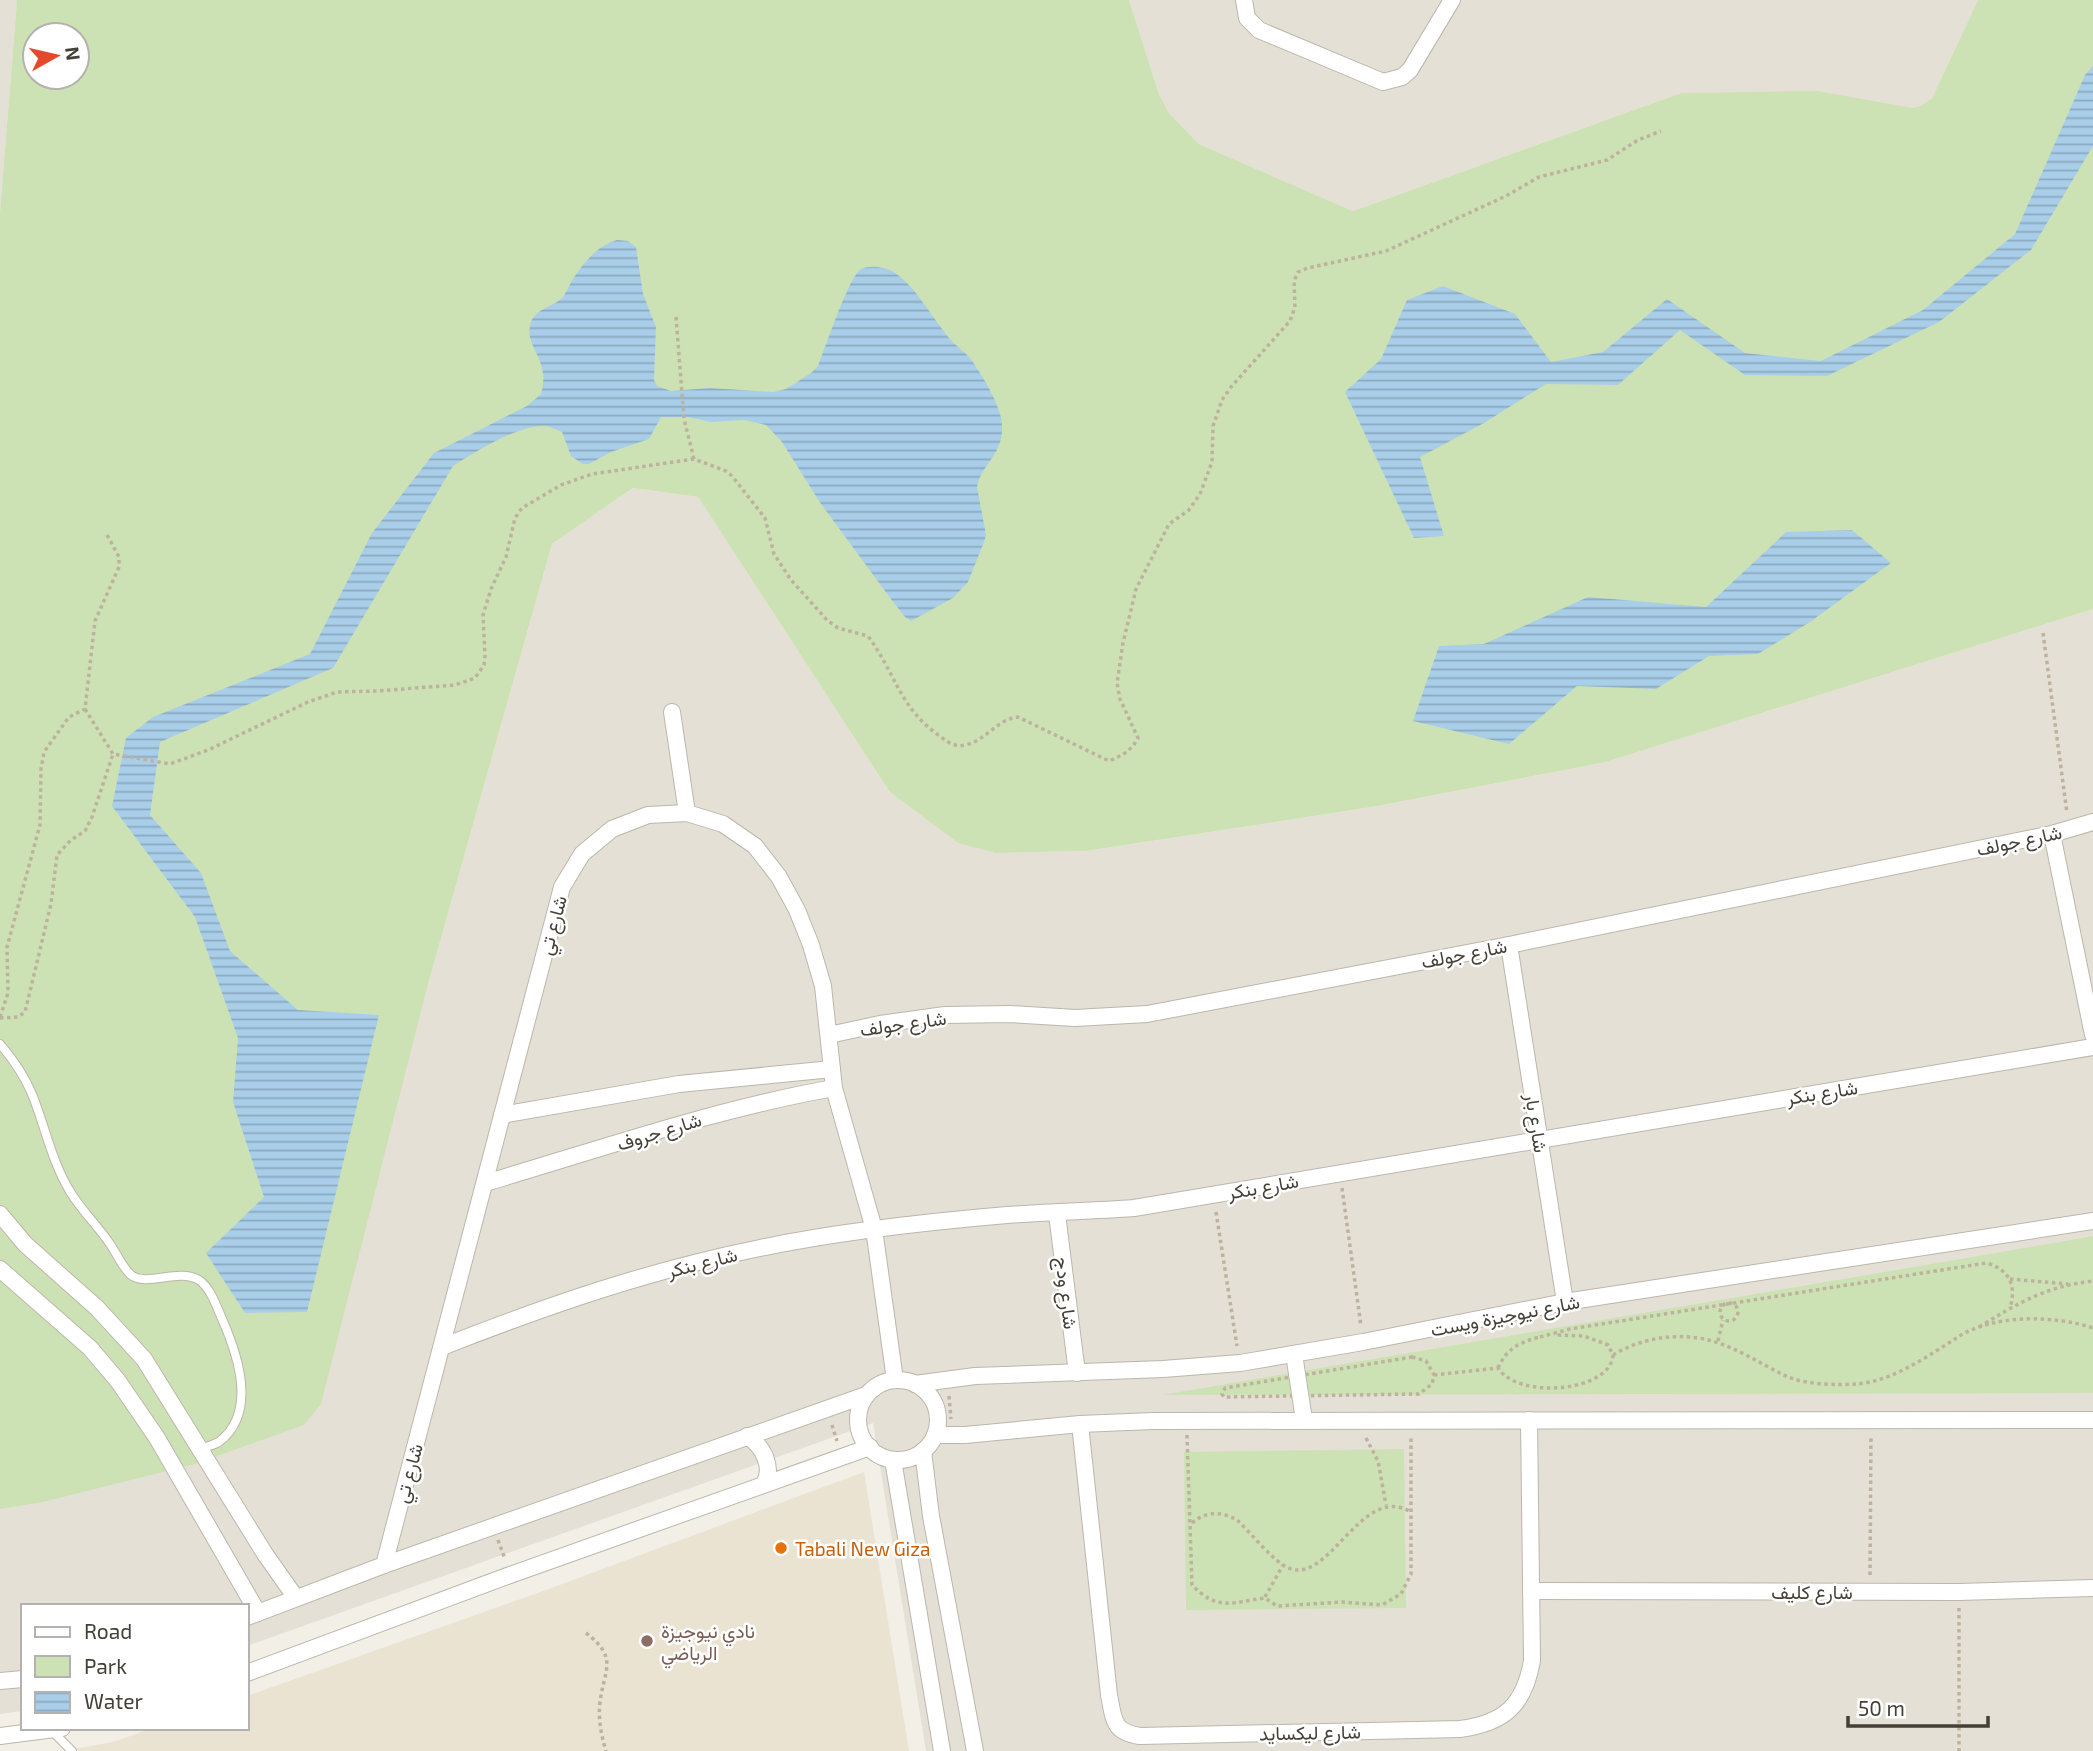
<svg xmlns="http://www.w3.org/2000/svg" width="2093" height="1751" font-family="'Exo 2',Vazirmatn,sans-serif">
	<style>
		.residential { fill: #e5e0d6 }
		.education { fill: #eae3d2 }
		.green { fill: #cde2b4; fill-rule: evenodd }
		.water { fill: url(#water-rules) }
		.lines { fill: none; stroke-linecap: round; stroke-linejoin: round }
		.lane-casing { stroke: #bcb6ab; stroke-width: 10 }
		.street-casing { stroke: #bcb6ab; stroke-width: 18 }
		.path { stroke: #bdb29d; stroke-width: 3.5; stroke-dasharray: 3.5 3.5; stroke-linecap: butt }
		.lane { stroke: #fff; stroke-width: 8 }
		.street { stroke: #fff; stroke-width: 16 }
		.food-dot { fill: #e8710a; stroke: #fff; stroke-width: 2.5 }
		.education-dot { fill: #8d6e63; stroke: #fff; stroke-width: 2.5 }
		.labels { text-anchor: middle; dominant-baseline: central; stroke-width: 5; stroke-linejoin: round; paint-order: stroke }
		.street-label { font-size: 19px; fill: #443f37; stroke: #fff }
		.food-label { font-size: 19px; fill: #c56008; stroke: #fff; text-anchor: start }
		.education-label { font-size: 19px; fill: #785e54; stroke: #fff; text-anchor: start }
	</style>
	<defs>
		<pattern id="water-rules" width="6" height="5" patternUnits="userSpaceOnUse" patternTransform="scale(1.75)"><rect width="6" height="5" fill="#a9cee9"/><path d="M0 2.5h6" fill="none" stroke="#8ba9be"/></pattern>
	</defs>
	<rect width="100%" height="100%" fill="#f2efe7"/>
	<g class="residential">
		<polygon points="0,0 17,0 0,211"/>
		<polygon points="1129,0 1978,0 1932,98 1922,105 1913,108 1681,93 1353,211 1199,144 1169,113 1159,94"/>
		<polygon points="633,488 698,497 889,791 997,853 1086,851 1372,807 1606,762 2093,609 2093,1751 926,1751 873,1423 247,1646 247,1606 23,1606 23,1711 0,1714 0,1230 427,988 552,544"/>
	</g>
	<polygon class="education" points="864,1472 909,1751 62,1751 113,1742 153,1728 247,1728 247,1696 546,1590"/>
	<g class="green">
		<path d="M17,0h1112l30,94 10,19 30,31 154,67 328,-118 136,-2 96,17 9,-3 10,-7 46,-98h115v609l-487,153 -234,45 -286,44 -90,2 -38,-10 -69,-52 -191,-294 -65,-9 -81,56 -125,444 -106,416 -17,21 -109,39 -152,38 -43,7v-1298zM35,35h42v42h-42z"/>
		<polygon points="2093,1236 2093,1393 1162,1395 1996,1253"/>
		<polygon points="1404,1449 1406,1608 1186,1610 1184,1452"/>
	</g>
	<g class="water">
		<polygon points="2093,66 2093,146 2031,250 1939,322 1827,376 1745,375 1680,330 1618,385 1546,384 1484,423 1420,457 1444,536 1414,538 1345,392 1381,359 1407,300 1443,286 1515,314 1551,362 1603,352 1667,299 1745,353 1821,361 1923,310 2015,234 2085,75"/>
		<path d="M617,240l11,1 8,6 7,47 13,33 -2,53 3,6 14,5 39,-3 63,4 13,-3 25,-16 7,-7c7,-17 31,-90 43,-97 8,-4 23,-2 31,2 23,13 41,49 59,69 7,8 16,13 22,22 11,17 27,42 29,62 2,31 -21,40 -25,63l9,48 -2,7 -16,40 -15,16 -42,23 -6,-4 -14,-18 -70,-95 -39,-62 -16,-17 -22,-5 -33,2 -23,-5h-27l-12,22 -38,13 -22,12h-6l-12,-8 -9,-24c-5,-2 -11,-5 -16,-6 -27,-2 -71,26 -93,40l-120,202 -173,74 -10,73 51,58 29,78 68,59 81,5 -72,297 -62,1 -39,-60 58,-56 -31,-95 5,-64 -43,-121 -83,-111 14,-68 27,-21 157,-63 62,-121 62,-80 93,-47 14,-12c10,-34 -16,-47 -11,-68 3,-17 21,-18 32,-28 5,-6 7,-13 11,-19 11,-17 25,-34 44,-39z"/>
		<polygon points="1852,530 1891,563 1810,622 1758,654 1709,656 1656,689 1577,686 1509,744 1413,721 1439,646 1484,644 1588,597 1706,607 1786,532"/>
	</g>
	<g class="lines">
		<defs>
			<g id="lane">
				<path d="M0,1044c13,15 24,31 32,50 13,32 20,69 39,99 11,18 27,33 39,51 7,10 12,23 21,31 16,12 47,-7 68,5 12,8 18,28 24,41 15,35 34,91 -3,120 -5,4 -13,5 -19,8"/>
				<polyline points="51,1730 72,1751"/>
			</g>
			<g id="street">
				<polyline points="1244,0 1247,18 1259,30 1383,82 1402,77 1410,70 1452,0"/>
				<polyline points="672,712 687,813"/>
				<polyline points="2052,834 2093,1035"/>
				<polyline points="1509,945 1565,1302"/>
				<polyline points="829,1035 880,1024 945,1015 1010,1014 1075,1018 1147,1014 1509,945 2052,834 2093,822"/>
				<polyline points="502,1115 679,1084 832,1069"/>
				<path d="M485,1183c116,-34 230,-74 349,-95"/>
				<polyline points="0,1214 25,1244 97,1308 144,1359 265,1554 296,1598"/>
				<polyline points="1057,1214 1077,1373"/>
				<polyline points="0,1269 90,1348 118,1381 157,1438 258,1613"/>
				<path d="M442,1347c104,-41 208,-77 318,-99 81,-17 165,-26 247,-33 43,-3 85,-4 127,-7l959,-161"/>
				<polyline points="1294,1354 1304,1420"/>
				<circle cx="898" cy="1420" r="40"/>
				<polyline points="915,1384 975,1376 1163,1369 1240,1363 1363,1342 1565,1302 2093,1221"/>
				<path d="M1080,1424l29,271c5,24 3,37 31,41l320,-7c45,-6 64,-24 72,-68l-3,-241"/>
				<polyline points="935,1435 965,1435 1080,1424 1153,1421 2093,1420"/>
				<path d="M747,1436c16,10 27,31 17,48"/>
				<polyline points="923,1451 931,1516 975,1751"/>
				<polyline points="893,1460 942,1751"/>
				<polyline points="384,1565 562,887 582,854 612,829 648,815 687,813 723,824 755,846 779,877 797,910 811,945 823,986 834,1088 874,1229 895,1380"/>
				<polyline points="1531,1591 1959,1592 2093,1588"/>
				<polyline points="247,1617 384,1565 866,1395"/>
				<polyline points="247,1673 510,1575 870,1447"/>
				<polyline points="0,1681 23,1679"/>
				<polyline points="0,1736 62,1728"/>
			</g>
		</defs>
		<use href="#lane" class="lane-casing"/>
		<use href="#street" class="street-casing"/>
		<g class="path">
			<polyline points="676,317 684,419 694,459"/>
			<polyline points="2043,633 2067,813"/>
			<path d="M85,709l28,45 57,10 38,-14 100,-48 29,-10 40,-1 78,-6 20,-7 9,-13 1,-9 -2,-41 8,-26 15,-32 9,-39 7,-10 39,-23 31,-11 102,-15 32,12 6,5 33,42 9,36 17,26 36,40 11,8 30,8c28,38 31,72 73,101 8,6 14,10 24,8 21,-4 32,-26 53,-28l91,44c14,-6 22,-10 29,-23l-18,-39 -3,-16 6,-40 13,-54 33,-65 20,-14 11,-16 12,-32 1,-36 9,-26 9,-13 59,-66 5,-14 -1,-26 4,-9 10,-4 78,-17 120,-55 33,-19 68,-17 31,-20 23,-9"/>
			<polyline points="0,1017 8,993 7,947 40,825 41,769 44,752 69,717 85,709 95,621 119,567 119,557 106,533"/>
			<polyline points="0,1018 18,1017 25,1012 51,904 57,855 71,840 85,831 92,817 113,754"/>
			<polyline points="1342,1188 1361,1326"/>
			<polyline points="1216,1212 1237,1346"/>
			<polyline points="2010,1279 2068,1284"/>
			<circle cx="1729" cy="1312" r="9"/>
			<path d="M1979,1327c39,-24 68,-41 114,-46"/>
			<path d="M1540,1337l30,-8 416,-66c23,6 31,22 24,45"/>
			<polyline points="1718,1341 1723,1320"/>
			<path d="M1613,1355c35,-21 80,-25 118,-7 19,8 38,20 57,29 20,8 48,8 69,7 36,-3 71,-28 101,-47 35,-23 96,-22 135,-9"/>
			<polygon points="1412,1357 1426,1361 1434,1375 1432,1384 1419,1394 1224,1397 1222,1394 1225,1388"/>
			<path d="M1498,1368c9,-20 22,-26 42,-31"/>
			<path d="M1434,1375l64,-7c20,32 113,24 115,-13l-5,-10 -24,-9 -30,-1"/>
			<polyline points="949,1396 951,1419"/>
			<polyline points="832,1425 837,1441"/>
			<path d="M1187,1435l5,150c26,27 41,17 73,13l12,8 66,-4 39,3 19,-11 10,-20v-138"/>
			<polyline points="1366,1438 1378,1461 1386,1505"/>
			<path d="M1192,1523c14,-12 29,-12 45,-3 14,13 31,35 46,45 44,30 76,-84 128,-53"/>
			<polyline points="498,1540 505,1559"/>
			<polyline points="1870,1575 1871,1436"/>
			<polyline points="1265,1597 1283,1565"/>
			<polyline points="1959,1608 1959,1751"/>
			<path d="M586,1633c33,25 18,37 14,69 -2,17 1,32 6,49"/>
		</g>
		<use href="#lane" class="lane"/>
		<use href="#street" class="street"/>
	</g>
	<circle class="food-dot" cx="781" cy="1548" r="7"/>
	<circle class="education-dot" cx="647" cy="1641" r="7"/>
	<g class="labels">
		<g class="street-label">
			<text transform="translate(2019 840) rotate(-12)">شارع جولف</text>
			<text transform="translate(552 925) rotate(-75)">شارع تي</text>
			<text transform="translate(1464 953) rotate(-11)">شارع جولف</text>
			<text transform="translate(903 1023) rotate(-8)">شارع جولف</text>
			<text transform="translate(1822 1092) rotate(-9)">شارع بنكر</text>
			<text transform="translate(1537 1123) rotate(81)">شارع بار</text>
			<text transform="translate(659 1131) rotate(-17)">شارع جروف</text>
			<text transform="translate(1263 1186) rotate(-10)">شارع بنكر</text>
			<text transform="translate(702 1262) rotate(-14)">شارع بنكر</text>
			<text transform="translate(1067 1293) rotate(83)">شارع ودج</text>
			<text transform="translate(1505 1315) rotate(-11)">شارع نيوجيزة ويست</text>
			<text transform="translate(408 1473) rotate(-75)">شارع تي</text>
			<text x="1812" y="1591">شارع كليف</text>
			<text transform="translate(1310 1732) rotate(-1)">شارع ليكسايد</text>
		</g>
		<g class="food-label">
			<text x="795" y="1548">Tabali New Giza</text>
		</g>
		<g class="education-label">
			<text x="661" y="1630">نادي نيوجيزة<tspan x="661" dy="22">الرياضي</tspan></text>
		</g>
	</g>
	<rect x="21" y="1604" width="228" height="126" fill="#ffffff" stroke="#b4b2af" stroke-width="2"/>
	<rect x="35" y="1627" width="35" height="10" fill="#ffffff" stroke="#b4b2af" stroke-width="2"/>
	<text x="84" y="1639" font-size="21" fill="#443f37">Road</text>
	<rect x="35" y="1656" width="35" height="21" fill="#cde2b4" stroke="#b4b2af" stroke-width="2"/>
	<text x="84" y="1674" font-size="21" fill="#443f37">Park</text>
	<rect x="35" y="1692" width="35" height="21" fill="url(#water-rules)" stroke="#b4b2af" stroke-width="2"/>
	<text x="84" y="1709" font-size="21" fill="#443f37">Water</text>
	<g transform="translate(56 56) rotate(82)"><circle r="33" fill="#ffffff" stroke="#b4b2af" stroke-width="2"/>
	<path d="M0-5L12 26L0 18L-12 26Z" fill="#e5492b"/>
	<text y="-10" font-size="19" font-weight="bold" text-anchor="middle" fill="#443f37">N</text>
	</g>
	<path d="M1848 1716v10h140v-10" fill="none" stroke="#443f37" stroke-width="3.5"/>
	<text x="1858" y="1716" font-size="21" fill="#443f37" stroke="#ffffff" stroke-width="5" paint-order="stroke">50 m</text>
</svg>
